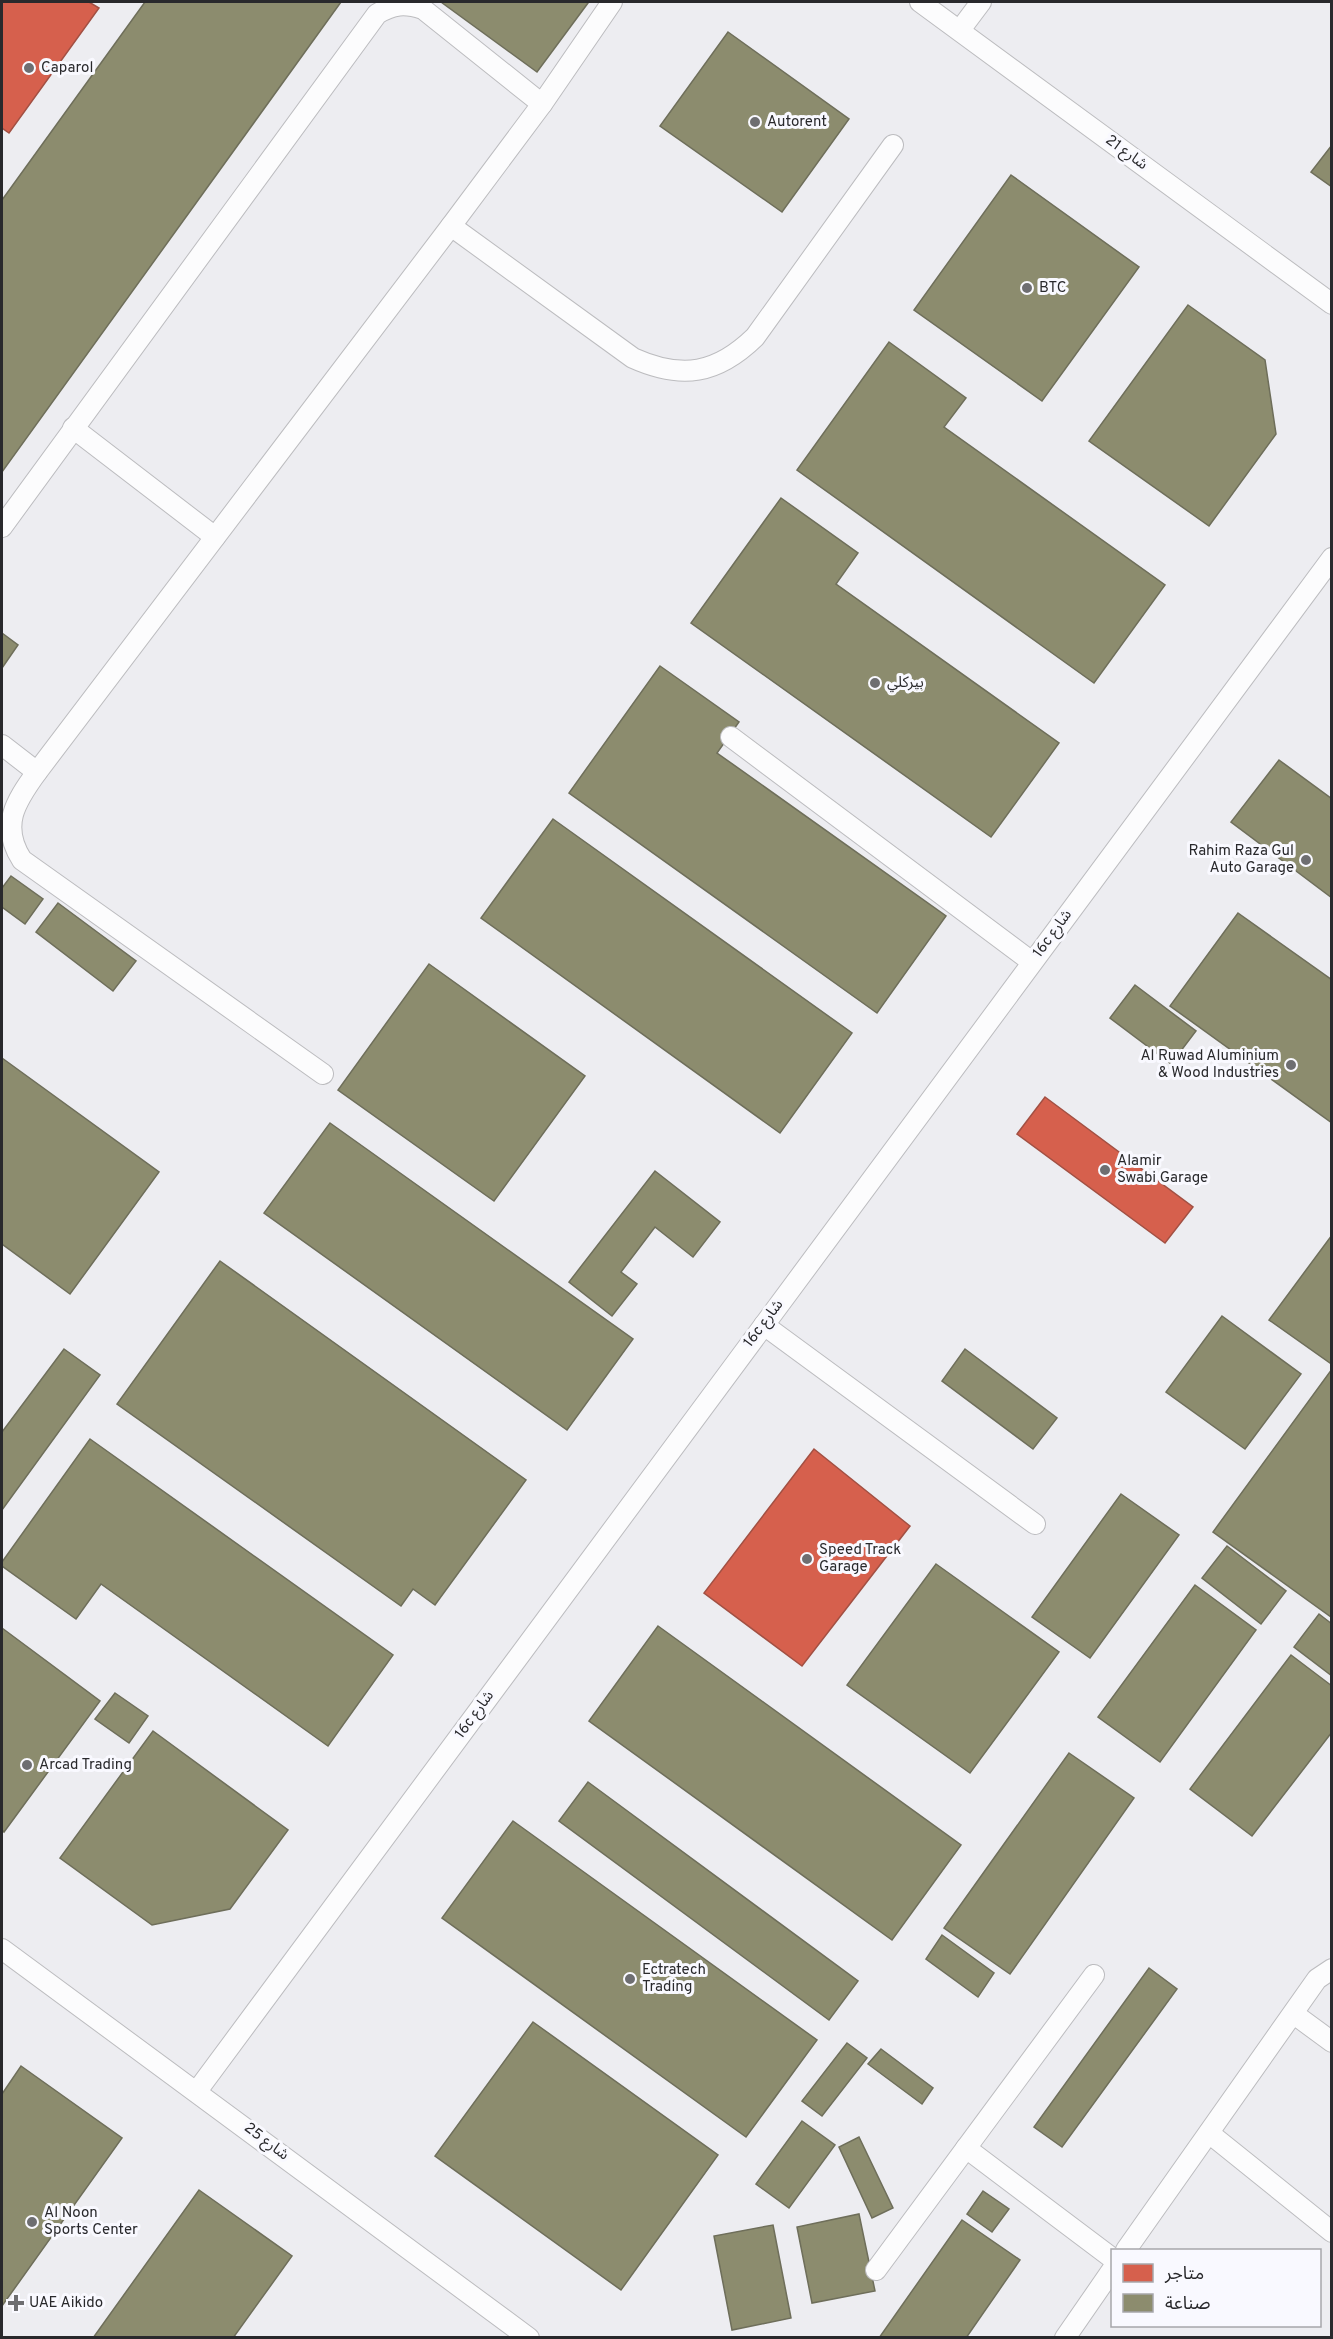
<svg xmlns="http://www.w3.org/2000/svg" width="1333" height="2339" font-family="Overpass,'Noto Sans Arabic',sans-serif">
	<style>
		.shops { fill: #d6604d; stroke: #a25043; stroke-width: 1.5 }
		.industry { fill: #8c8c6e; stroke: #6e6e5a; stroke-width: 1.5 }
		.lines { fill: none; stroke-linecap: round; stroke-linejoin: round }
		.service-casing { stroke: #bcbcbf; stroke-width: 22 }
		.service { stroke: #fcfcfd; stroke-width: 20 }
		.poi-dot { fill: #6e6e71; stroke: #f9f9ff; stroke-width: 2 }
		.labels { text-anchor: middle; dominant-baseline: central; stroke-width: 6; stroke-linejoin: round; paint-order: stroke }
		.poi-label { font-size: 15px; fill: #29292c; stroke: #f9f9ff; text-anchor: start }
		.street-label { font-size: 15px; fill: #29292c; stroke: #f9f9ff }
	</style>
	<rect width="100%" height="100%" fill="#ededf1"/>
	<g class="shops">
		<polygon points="2,2 89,2 99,8 9,133 2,128"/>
		<polygon points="1045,1097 1193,1207 1165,1243 1017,1134"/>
		<polygon points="814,1449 910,1526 802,1666 704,1593"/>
	</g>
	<g class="industry">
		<polygon points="145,2 341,2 2,472 2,200"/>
		<polygon points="441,2 587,2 588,3 537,72"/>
		<polygon points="728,32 849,119 782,212 660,126"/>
		<polygon points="1332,145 1332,187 1311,172"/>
		<polygon points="1011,175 1139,267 1042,401 914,310"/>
		<polygon points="1188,305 1265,360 1276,434 1209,526 1089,441"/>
		<polygon points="889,342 966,398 944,427 1165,585 1094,683 797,470"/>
		<polygon points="781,498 858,553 836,584 1059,743 991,837 691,623"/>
		<polygon points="2,633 18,645 2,668"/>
		<polygon points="660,666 739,722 717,753 946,916 877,1013 569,793"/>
		<polygon points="1279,760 1332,799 1332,898 1231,822"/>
		<polygon points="553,819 852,1033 780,1133 481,918"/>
		<polygon points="11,876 43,899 25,924 2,907 2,888"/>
		<polygon points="58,903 136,961 113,991 36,932"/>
		<polygon points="1238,913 1332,980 1332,1123 1170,1006"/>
		<polygon points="429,964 585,1076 494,1201 338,1090"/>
		<polygon points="1135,985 1196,1031 1171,1064 1110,1018"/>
		<polygon points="2,1058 159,1172 70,1294 2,1244"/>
		<polygon points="330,1123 633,1339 567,1430 264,1213"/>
		<polygon points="655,1171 720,1222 693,1257 655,1227 621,1272 637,1284 612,1316 569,1282"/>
		<polygon points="1332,1235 1332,1361 1330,1363 1269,1320"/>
		<polygon points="220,1261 526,1480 435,1605 413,1589 401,1606 117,1404"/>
		<polygon points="1222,1316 1301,1374 1245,1449 1166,1392"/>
		<polygon points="64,1349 100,1375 2,1510 2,1432"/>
		<polygon points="965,1349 1057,1418 1033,1449 942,1381"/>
		<polygon points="1332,1369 1332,1616 1331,1617 1213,1532"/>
		<polygon points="90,1439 393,1655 328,1746 101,1584 76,1619 2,1566 2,1562"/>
		<polygon points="1121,1494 1179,1535 1090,1658 1032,1617"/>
		<polygon points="1227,1546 1286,1591 1261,1624 1202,1578"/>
		<polygon points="936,1564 1059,1652 970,1773 847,1685"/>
		<polygon points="1195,1585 1256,1630 1160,1762 1098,1717"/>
		<polygon points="1319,1614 1332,1624 1332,1676 1294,1647"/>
		<polygon points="658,1626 961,1845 892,1940 589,1721"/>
		<polygon points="2,1628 100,1701 4,1832 2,1830"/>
		<polygon points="1291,1655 1332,1686 1332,1732 1252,1836 1190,1789"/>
		<polygon points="115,1693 148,1716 129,1743 95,1719"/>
		<polygon points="153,1731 288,1830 230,1909 152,1925 60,1858"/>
		<polygon points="1069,1753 1134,1798 1010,1974 944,1928"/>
		<polygon points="588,1782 858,1981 829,2020 559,1821"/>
		<polygon points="513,1821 817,2040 746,2137 442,1918"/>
		<polygon points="942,1935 994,1973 978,1997 926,1959"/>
		<polygon points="1149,1968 1177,1989 1062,2147 1034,2127"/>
		<polygon points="533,2022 718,2155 621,2290 435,2156"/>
		<polygon points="847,2043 867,2058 822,2116 802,2101"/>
		<polygon points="881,2049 933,2088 922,2104 868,2064"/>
		<polygon points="21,2066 122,2138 2,2306 2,2094"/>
		<polygon points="802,2121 835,2145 789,2208 756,2184"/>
		<polygon points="859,2137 893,2208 872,2218 839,2147"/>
		<polygon points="199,2190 292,2256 233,2338 93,2338"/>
		<polygon points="983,2191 1009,2209 992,2232 967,2214"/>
		<polygon points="859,2214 875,2291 812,2303 797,2227"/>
		<polygon points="962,2220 1020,2260 966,2338 879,2338"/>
		<polygon points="773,2225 791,2318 732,2330 714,2236"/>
	</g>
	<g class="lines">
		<defs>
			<g id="service">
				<polyline points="920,2 1332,304"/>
				<polyline points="960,30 981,2"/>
				<path d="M451,226l182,132c49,22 84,16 122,-21l138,-192"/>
				<polyline points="73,428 215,537"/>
				<path d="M2,527l375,-513c16,-10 28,-11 46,-5l119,95"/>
				<polyline points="731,737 1032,962"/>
				<polyline points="2,745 37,772"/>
				<path d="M323,1074l-301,-214c-22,-34 -7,-58 15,-88l414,-546 91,-122 70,-102"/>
				<polyline points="764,1325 1035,1524"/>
				<polyline points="2,1949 529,2338"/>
				<polyline points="1294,2014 1332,2042"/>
				<polyline points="197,2091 1332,558"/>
				<polyline points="1209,2133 1332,2232"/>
				<polyline points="966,2148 1112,2258"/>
				<polyline points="1126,2250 1317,1979 1332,1969"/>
				<polyline points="876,2270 1094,1975"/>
				<polyline points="1065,2338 1112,2270"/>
			</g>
		</defs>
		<use href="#service" class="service-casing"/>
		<use href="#service" class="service"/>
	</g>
	<g class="poi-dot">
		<circle cx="29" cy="68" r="6"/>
		<circle cx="755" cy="122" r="6"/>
		<circle cx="1027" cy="288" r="6"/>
		<circle cx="875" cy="683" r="6"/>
		<circle cx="1306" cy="860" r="6"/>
		<circle cx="1291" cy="1065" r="6"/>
		<circle cx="1105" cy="1170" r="6"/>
		<circle cx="807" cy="1559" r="6"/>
		<circle cx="27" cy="1765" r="6"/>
		<circle cx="630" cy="1979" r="6"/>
		<circle cx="32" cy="2222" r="6"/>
		<path d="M13 2294h6v6h6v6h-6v6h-6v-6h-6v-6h6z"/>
	</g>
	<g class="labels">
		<g class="poi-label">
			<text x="41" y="68">Caparol</text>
			<text x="767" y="122">Autorent</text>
			<text x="1039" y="288">BTC</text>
			<text x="887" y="683">بيركلي</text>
			<text x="1294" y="851" text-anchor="end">Rahim Raza Gul<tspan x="1294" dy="17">Auto Garage</tspan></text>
			<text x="1279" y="1056" text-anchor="end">Al Ruwad Aluminium<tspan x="1279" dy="17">&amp; Wood Industries</tspan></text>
			<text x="1117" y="1161">Alamir<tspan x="1117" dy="17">Swabi Garage</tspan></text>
			<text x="819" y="1550">Speed Track<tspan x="819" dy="17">Garage</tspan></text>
			<text x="39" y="1765">Arcad Trading</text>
			<text x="642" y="1970">Ectratech<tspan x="642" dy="17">Trading</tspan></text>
			<text x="44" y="2213">Al Noon<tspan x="44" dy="17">Sports Center</tspan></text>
			<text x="29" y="2303">UAE Aikido</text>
		</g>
		<g class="street-label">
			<text transform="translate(1126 153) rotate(36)">شارع 21</text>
			<text transform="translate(1053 934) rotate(-54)">16c شارع</text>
			<text transform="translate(764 1324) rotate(-53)">16c شارع</text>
			<text transform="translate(475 1715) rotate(-54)">16c شارع</text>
			<text transform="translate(266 2142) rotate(37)">شارع 25</text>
		</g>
	</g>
	<rect width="1333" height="2339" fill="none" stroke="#29292c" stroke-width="6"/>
	<rect x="1111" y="2249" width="210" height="78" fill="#f9f9ff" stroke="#a6a6ab" stroke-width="1.5"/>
	<rect x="1123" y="2264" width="30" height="18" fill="#d6604d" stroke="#a6a6ab" stroke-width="1.5"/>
	<text x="1165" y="2279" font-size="18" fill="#29292c">متاجر</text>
	<rect x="1123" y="2294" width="30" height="18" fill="#8c8c6e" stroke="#a6a6ab" stroke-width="1.5"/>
	<text x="1165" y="2309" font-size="18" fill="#29292c">صناعة</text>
</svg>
